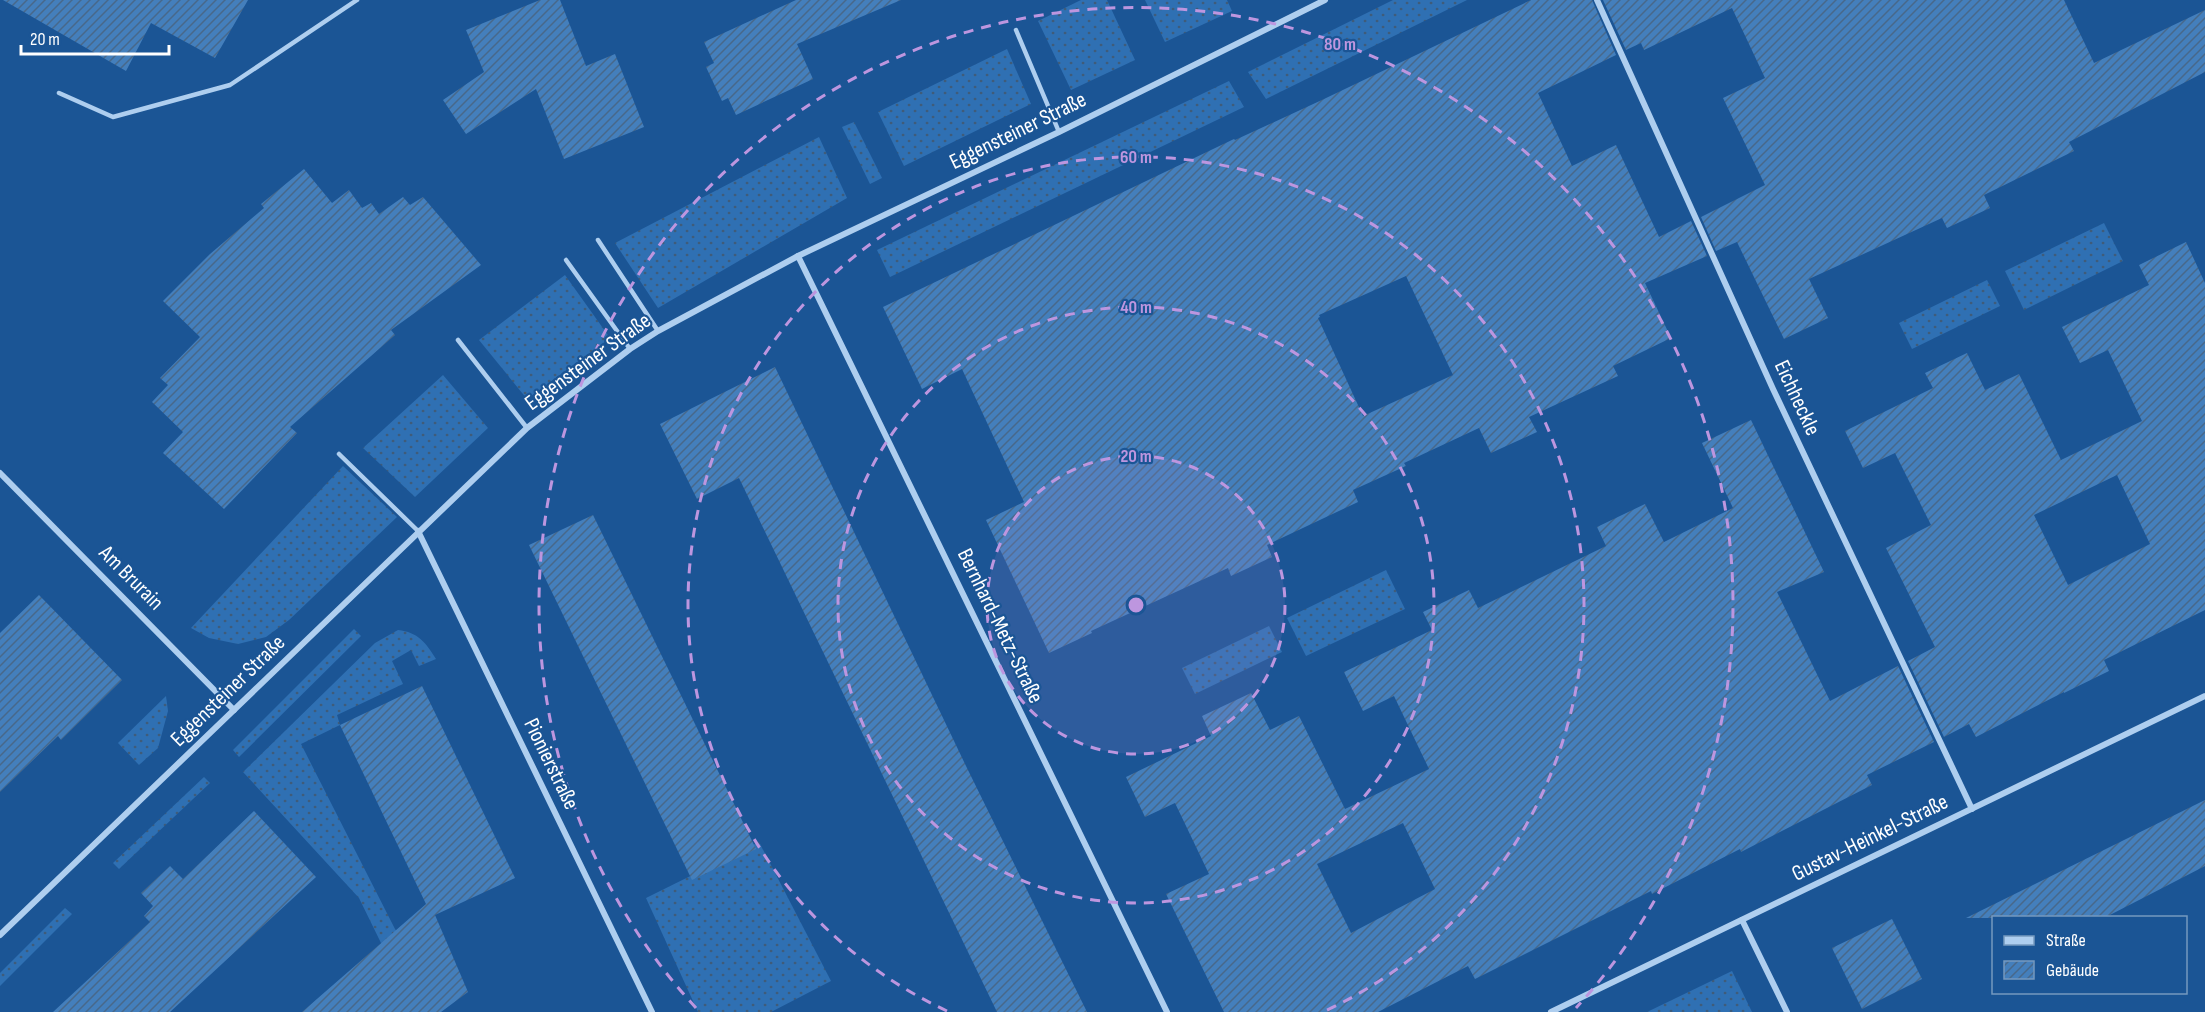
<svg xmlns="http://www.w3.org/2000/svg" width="2205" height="1012" font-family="'Sofia Sans Condensed',sans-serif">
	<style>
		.grass { fill: url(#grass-dots) }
		.building { fill: url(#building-hatch); fill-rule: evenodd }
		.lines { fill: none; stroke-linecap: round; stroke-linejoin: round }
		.service { stroke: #aeceef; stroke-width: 4.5 }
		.minor { stroke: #aeceef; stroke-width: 6 }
		.ring { fill: none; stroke: #bd96df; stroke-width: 3; stroke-dasharray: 10 8 }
		.labels { text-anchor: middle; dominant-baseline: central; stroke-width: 4.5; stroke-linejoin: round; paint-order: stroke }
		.street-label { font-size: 22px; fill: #fff; stroke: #1b5595 }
		.centre { fill: #bd96df; stroke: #1b5595; stroke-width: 3 }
		.ring-label { font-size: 18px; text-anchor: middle; font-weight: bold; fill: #bd96df; stroke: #1b5595; stroke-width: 4.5; stroke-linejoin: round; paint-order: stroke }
	</style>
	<defs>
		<pattern id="grass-dots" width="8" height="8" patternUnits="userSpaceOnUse" patternTransform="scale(1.5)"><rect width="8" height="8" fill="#2f70b3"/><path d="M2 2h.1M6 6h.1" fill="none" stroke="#3f5c7a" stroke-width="1.8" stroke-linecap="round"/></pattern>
		<pattern id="building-hatch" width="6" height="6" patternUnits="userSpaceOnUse" patternTransform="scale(1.5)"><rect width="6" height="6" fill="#447fbc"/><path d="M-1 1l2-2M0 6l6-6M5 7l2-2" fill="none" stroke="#48688a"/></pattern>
	</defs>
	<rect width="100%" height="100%" fill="#1b5595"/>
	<g class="grass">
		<polygon points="1081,0 1107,0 1135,60 1071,90 1038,21"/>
		<polygon points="1145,0 1227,0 1232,11 1165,42"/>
		<polygon points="1393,0 1467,0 1266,99 1248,72"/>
		<polygon points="1007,49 1031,104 904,166 878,112"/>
		<polygon points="1229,81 1244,107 890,277 877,250"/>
		<polygon points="854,122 882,178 870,184 842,127"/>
		<polygon points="819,137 847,198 658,308 615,243"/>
		<polygon points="2104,223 2123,261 2024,310 2005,271"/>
		<polygon points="565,275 610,338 527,399 479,340"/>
		<polygon points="1987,280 2000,306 1912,349 1899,323"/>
		<polygon points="443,375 488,428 415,497 363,448"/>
		<polygon points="343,466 397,517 289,620 266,637 238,644 209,638 191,628"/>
		<polygon points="1386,570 1405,609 1306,656 1287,618"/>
		<polygon points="1269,626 1282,652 1195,694 1182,668"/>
		<polygon points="354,629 361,636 239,757 233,750"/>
		<path d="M398,630c20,2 28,13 38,29l-17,7 -8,-16 -19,11 11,23 -66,31 3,10 -39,19 94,185 9,13 14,53 -37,-52 -22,-45 -116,-126 132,-129z"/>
		<polygon points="166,696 168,711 158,748 139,765 118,743"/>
		<polygon points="204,777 210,783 119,869 113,863"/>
		<polygon points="759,842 831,981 771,1012 698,1012 646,898"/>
		<polygon points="65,908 72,914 0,986 0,973"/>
		<polygon points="1732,971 1752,1012 1647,1012"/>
	</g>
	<g class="building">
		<polygon points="3,0 248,0 215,58 151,23 126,71"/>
		<polygon points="540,0 560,0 586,66 615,54 644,127 564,159 536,89 466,134 443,100 484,72 466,30"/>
		<polygon points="796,0 901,0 797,44 813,79 736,115 728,98 722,101 706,67 714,63 704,42"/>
		<path d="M1531,0h61l24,55 -78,38 34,73 44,-21 43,92 32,-16 16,35 -62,27 26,55 -58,28 5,10 -89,41 8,15 -46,21 -12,-25 -75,35 2,3 -53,24 5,12 -91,43 5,12 -41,19 -3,-8 -137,63 1,2 -43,20 -63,-133 38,-18 -62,-133 -40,20 -39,-82 351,-168 1,1 89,-41zM1406,276l47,99 -90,41 -45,-98 2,-1 -1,-2z"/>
		<polygon points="1603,0 2064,0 2094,63 2205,10 2205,72 2069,142 2074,151 1984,195 1990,208 1947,228 1942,218 1809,279 1828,318 1784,339 1737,242 1716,251 1701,217 1765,185 1723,98 1765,78 1732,8 1644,50 1641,43 1626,50"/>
		<polygon points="304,169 332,203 349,190 362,208 371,203 379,214 403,197 410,205 423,197 481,265 391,330 395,335 290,427 297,433 224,509 163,453 183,432 152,402 168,385 160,378 200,337 163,301 210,254 264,208 261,204"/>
		<path d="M2186,242l19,41v327l-101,50 5,11 -45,22v-1l-88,45 -7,-13 -25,13 -36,-76 27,-14 -49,-99 45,-23 -36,-72 -32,15 -18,-37 88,-43 -8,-15 42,-20 18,37 34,-16 42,86 81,-39 -34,-71 -28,13 -18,-36 87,-42 -10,-20zM2117,475l33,69 -82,41 -34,-70z"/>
		<polygon points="775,367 966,766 1087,1012 997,1012 739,478 697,499 660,424"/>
		<path d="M1751,420l73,152 -47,20 53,109 68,-35 36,76 -67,33 5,10 -131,67 -1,-3 -88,45 -1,-3 -176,88 -7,-13 -90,46h-154l-58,-118 43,-20 -34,-71 -30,14 -19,-40 85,-41 -9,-20 49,-23 19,37 29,-14 46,93 84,-40 -35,-73 -31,15 -19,-39 88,-42 -9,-18 46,-22 9,18 128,-62 -9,-19 48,-23 19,38 69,-34 -31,-65zM1403,823l32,66 -84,44 -34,-69z"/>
		<polygon points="593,515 756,849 692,880 529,545"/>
		<polygon points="39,595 122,680 61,740 58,736 0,792 0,633"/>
		<polygon points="422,686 515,878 435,915 468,992 441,1012 302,1012 426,904 340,725"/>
		<polygon points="2205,800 2205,866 2143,898 2104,918 1966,918"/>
		<polygon points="254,811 316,877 170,1012 53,1012 150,922 144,916 153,906 141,893 170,866 183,879"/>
		<polygon points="1892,919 1922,979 1862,1009 1832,948"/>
	</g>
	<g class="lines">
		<g class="service">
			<polyline points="1016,30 1059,132"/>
			<polyline points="59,93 113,117 230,85 357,0"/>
			<polyline points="598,240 658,331"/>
			<polyline points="566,260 630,349"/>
			<polyline points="458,340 527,428"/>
			<polyline points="339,454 418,531"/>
		</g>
		<g class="minor">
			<polyline points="1597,0 1773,389 1972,809"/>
			<polyline points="798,256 1167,1012"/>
			<polyline points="0,473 234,710"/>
			<polyline points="418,531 652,1012"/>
			<polyline points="1742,920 1787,1012"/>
			<polyline points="0,935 527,428 630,349 658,331 798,256 1059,132 1325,0"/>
			<polyline points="1551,1012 2205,696"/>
		</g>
	</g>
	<circle cx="1136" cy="605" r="149" fill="#bd96df" fill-opacity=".12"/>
	<g class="ring">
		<circle cx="1136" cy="605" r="149"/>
		<circle cx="1136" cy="605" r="298"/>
		<path d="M947 1011A448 448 0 1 1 1325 1011"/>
		<path d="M696 1008A597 597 0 1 1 1576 1008"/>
	</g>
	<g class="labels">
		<g class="street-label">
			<text transform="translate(1018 131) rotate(-26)">Eggensteiner Straße</text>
			<text transform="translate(588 362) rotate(-36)">Eggensteiner Straße</text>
			<text transform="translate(1797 398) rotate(65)">Eichheckle</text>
			<text transform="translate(131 578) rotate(45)">Am Brurain</text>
			<text transform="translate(1000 626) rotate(64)">Bernhard-Metz-Straße</text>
			<text transform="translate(228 691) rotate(-44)">Eggensteiner Straße</text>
			<text transform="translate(551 764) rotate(64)">Pionierstraße</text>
			<text transform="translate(1870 838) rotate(-26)">Gustav-Heinkel-Straße</text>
		</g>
	</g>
	<circle cx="1136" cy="605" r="9" class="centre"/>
	<g class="ring-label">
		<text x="1340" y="50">80 m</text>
		<text x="1136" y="163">60 m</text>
		<text x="1136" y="313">40 m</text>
		<text x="1136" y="462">20 m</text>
	</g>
	<rect x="1992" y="916" width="195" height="78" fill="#1b5595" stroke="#7699bf" stroke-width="1.5"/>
	<rect x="2004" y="936" width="30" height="9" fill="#aeceef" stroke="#7699bf" stroke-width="1.5"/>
	<text x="2046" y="946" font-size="18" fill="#ffffff">Straße</text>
	<rect x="2004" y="961" width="30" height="18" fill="url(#building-hatch)" stroke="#7699bf" stroke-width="1.5"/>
	<text x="2046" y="976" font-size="18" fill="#ffffff">Gebäude</text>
	<path d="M21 45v9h148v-9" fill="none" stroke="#ffffff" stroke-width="3"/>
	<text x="30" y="45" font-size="18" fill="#ffffff" stroke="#1b5595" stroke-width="4.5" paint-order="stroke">20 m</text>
</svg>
